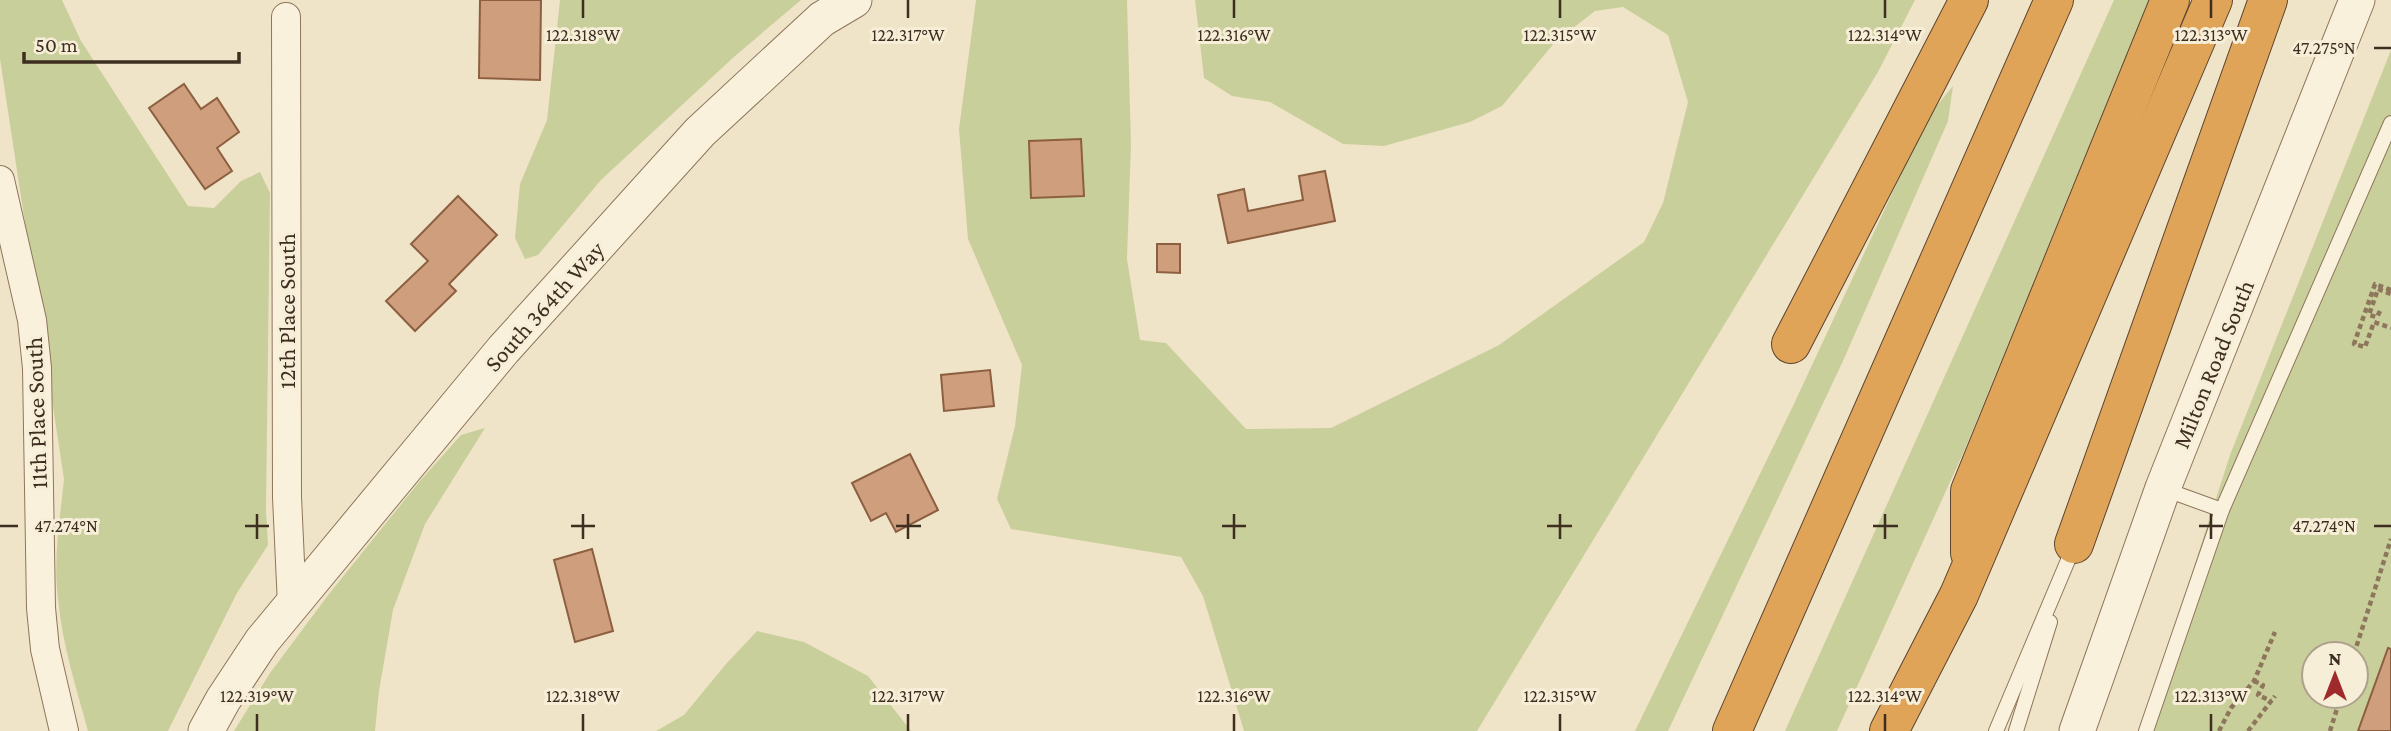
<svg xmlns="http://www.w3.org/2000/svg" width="2391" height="731" font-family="'Crimson Pro',serif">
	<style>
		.green { fill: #c9cf9b; fill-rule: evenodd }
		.building { fill: #cf9f7d; stroke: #8d5f41; stroke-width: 2 }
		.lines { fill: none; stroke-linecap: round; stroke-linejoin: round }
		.service-casing { stroke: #8d765c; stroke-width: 16 }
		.minor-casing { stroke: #8d765c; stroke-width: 30 }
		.tertiary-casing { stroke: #8d765c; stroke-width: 37 }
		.motorway-casing { stroke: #5b4430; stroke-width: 40 }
		.path { stroke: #8d765c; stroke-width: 4.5; stroke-dasharray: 5 3.5; stroke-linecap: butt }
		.service { stroke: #faf1dc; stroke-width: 14 }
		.minor { stroke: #faf1dc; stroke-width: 28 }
		.tertiary { stroke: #faf1dc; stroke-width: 35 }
		.motorway { stroke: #e0a458; stroke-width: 38 }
		.ticks { fill: none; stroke: #3d2e20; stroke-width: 2.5 }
		.labels { text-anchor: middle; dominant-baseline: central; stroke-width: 6; stroke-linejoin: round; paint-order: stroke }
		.street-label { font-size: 24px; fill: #3d2e20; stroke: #f7eed8 }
		.ticks-label { font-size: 18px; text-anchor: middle; fill: #3d2e20; stroke: #f7eed8; stroke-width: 6; stroke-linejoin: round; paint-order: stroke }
	</style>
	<rect width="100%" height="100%" fill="#f0e4c8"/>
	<g class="green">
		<path d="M0,0h62l19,41 107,165 26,2 27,-27 19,-9 10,21 -4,317 2,35 -31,48 -69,138h-80c-12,-44 -26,-87 -30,-133 -5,-39 2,-80 6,-119l-64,-420z"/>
		<polygon points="560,0 801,0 735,56 601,180 538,255 525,259 515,238 520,184 547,120"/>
		<polygon points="976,0 1127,0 1131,145 1127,259 1140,340 1166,343 1246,429 1331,428 1499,345 1644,242 1663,203 1688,102 1668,35 1623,7 1595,11 1555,42 1502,106 1470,122 1384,146 1343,144 1270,102 1232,96 1204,78 1195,0 1915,0 1878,72 1477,731 1244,731 1203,596 1181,557 1011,529 997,499 1015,426 1022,365 968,239 959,129"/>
		<polygon points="2114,0 2149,0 1965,449 1837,731 1785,731"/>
		<path d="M2391,50v681h-250l89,-276zM2314,654h42v42h-42z"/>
		<polygon points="1953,86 1948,121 1843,361 1668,731 1635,731 1792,408 1917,140 1932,111"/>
		<polygon points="485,428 425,524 393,610 379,691 375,731 234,731 270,673 329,594 419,482 461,435"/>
		<polygon points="757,631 804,642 868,676 911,731 656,731 684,715 726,664"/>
	</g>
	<g class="building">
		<polygon points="480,0 541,0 540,80 479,78"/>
		<polygon points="184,84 201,109 217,98 239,132 217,148 232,171 205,189 149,108"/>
		<polygon points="1081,139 1084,196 1031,198 1029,141"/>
		<polygon points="1325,171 1335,221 1228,243 1218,195 1244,189 1248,211 1303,200 1299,176"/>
		<polygon points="458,196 497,235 449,284 456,291 415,331 386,301 428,261 411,244"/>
		<polygon points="1157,244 1180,244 1180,273 1157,272"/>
		<polygon points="990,370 994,406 944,411 941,375"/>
		<polygon points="910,454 938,510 896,532 886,513 871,521 852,483"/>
		<polygon points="592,549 613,631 575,642 554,560"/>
		<polygon points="2388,648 2391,649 2391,731 2358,731"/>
	</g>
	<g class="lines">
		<defs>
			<g id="service">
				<polyline points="2164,489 2222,510"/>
				<polyline points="1996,731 2074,546"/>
				<polyline points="2016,731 2050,622"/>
				<polyline points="2146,731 2222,510 2391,123"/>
			</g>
			<g id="minor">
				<polyline points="286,17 287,497 292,605"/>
				<polyline points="0,180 32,320 37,368 41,608 45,649 64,731"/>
			</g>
			<g id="tertiary">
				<polyline points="206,731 223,700 262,641 503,350 700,132 822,19 854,0"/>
				<polyline points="2077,731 2163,488 2357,0"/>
			</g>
			<g id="motorway">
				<polyline points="1791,344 1969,0"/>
				<polyline points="2074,544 2268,0"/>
				<polyline points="1970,553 1970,491 2170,0"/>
				<polyline points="1732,731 2054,0"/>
				<polyline points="1889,731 1959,595 2213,0"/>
			</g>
		</defs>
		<use href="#service" class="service-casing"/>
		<use href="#minor" class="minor-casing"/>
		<use href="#tertiary" class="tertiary-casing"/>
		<use href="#motorway" class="motorway-casing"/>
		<g class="path">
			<polyline points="2391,290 2375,284 2354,344 2365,347 2374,322 2391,328"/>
			<polyline points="2380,311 2377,317 2369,315 2378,289 2391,294"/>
			<polyline points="2354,654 2391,539"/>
			<polyline points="2254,681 2263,685 2258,695 2271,701"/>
			<polyline points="2219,731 2231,708 2254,681 2275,632"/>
			<polyline points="2248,731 2275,696"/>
			<polyline points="2330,731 2341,696"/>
		</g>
		<use href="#service" class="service"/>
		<use href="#minor" class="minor"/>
		<use href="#tertiary" class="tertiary"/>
		<use href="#motorway" class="motorway"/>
	</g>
	<path class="ticks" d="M583,0v18M908,0v18M1234,0v18M1560,0v18M1885,0v18M2211,0v18M2374,48h17M257,514v25M583,514v25M908,514v25M1234,514v25M1560,514v25M1885,514v25M2211,514v25M0,526h18M245,526h24M571,526h24M896,526h25M1222,526h24M1547,526h25M1873,526h25M2199,526h24M2374,526h17M257,714v17M583,714v17M908,714v17M1234,714v17M1560,714v17M1885,714v17M2211,714v17"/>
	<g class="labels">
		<g class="street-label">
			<text transform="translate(544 306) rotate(-48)">South 364th Way</text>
			<text transform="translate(286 311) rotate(-90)">12th Place South</text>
			<text transform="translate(2213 364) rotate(-68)">Milton Road South</text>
			<text transform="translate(36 413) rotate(-92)">11th Place South</text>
		</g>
	</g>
	<g class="ticks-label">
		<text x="583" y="41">122.318°W</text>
		<text x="908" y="41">122.317°W</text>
		<text x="1234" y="41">122.316°W</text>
		<text x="1560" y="41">122.315°W</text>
		<text x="1885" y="41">122.314°W</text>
		<text x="2211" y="41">122.313°W</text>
		<text x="2324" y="54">47.275°N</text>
		<text x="66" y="532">47.274°N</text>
		<text x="2324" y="532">47.274°N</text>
		<text x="257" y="702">122.319°W</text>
		<text x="583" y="702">122.318°W</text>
		<text x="908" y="702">122.317°W</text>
		<text x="1234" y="702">122.316°W</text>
		<text x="1560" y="702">122.315°W</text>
		<text x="1885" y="702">122.314°W</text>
		<text x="2211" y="702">122.313°W</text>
	</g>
	<g transform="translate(2335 675)"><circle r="33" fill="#f7eed8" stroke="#ada18e" stroke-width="2"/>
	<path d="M0-5L12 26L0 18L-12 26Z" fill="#9e2a2b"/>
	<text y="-10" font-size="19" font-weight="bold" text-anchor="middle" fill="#3d2e20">N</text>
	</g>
	<path d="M24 52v10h215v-10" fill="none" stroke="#3d2e20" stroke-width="3.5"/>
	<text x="35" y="52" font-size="21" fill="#3d2e20" stroke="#f7eed8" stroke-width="5" paint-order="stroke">50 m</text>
</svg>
